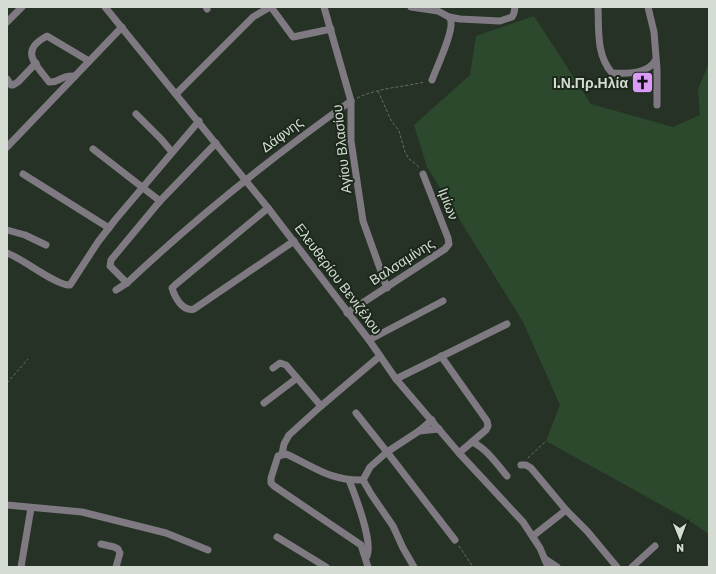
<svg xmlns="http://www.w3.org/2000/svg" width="716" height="574" font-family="Rubik,sans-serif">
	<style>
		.green { fill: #2c492d }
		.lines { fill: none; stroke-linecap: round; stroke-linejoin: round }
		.path { stroke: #667166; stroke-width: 1; stroke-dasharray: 3 2; stroke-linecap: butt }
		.minor { stroke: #7f7a82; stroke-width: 7 }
		.labels { text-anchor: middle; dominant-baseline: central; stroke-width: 4; stroke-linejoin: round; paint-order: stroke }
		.poi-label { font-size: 14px; font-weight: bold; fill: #d4dcd3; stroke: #1b281b; text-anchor: end }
		.street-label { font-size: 14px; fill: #d4dcd3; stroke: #1b281b }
	</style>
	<rect width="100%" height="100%" fill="#253225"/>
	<polygon class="green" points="534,16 591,104 673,127 700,115 698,89 709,63 709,534 685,518 546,441 560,405 523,322 427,167 414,125 470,75 476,36"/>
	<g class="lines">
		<g class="path">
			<polyline points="378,91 391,120 399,131 405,152 409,159 417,165 419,168"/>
			<path d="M357,98c21,-10 45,-11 68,-16"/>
			<polyline points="7,383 28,359"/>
			<polyline points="528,458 546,441"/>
			<polyline points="459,546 473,567"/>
		</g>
		<g class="minor">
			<polyline points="105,7 268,208 369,340 396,379 459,453 523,522 540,548 548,567"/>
			<polyline points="206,7 207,9"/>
			<polyline points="271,7 293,37 331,29"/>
			<polyline points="324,7 351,101 351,141 363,221 387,288"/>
			<polyline points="411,7 438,11 449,17 460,19 500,21 512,17 514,13 515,7"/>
			<path d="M598,7c1,22 -2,48 14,66 14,1 35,1 43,-12"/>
			<polyline points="648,7 654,32 657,69 657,105"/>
			<polyline points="7,22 22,7"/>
			<path d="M75,76c-3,0 -7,0 -10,1 -6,2 -9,6 -16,5 -14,-19 -30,-31 -2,-46l42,25"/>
			<polyline points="7,79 11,85 13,85 18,82 36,63"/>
			<path d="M432,80c4,-11 21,-47 19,-58 0,-2 -1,-4 -2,-5"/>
			<polyline points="176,94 253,17 270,7"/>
			<polyline points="136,114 161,139 172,152"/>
			<polyline points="7,147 122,27"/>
			<polyline points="93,149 160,201"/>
			<polyline points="23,174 109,228"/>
			<path d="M268,208l-93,77 -3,3c3,10 11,24 22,21l100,-68"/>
			<polyline points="7,230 25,235 46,245"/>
			<path d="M7,253c15,5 51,34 63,32l28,-43 17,-22 84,-99"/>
			<polyline points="127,283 110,266 111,260 160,201 216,143"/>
			<path d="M116,290l11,-7c70,-66 145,-126 224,-182"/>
			<polyline points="347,313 445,249 449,244 448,238 423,174"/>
			<polyline points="369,340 443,301"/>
			<polyline points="441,356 487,421 488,426 486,430 459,453"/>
			<polyline points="273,368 280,363 286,365 321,406"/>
			<polyline points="396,379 507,324"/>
			<polyline points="264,403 297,378"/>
			<polyline points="356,413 387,452 419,431 432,420"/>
			<polyline points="419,431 439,429"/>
			<path d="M472,442c14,6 25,22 35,34"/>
			<polyline points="282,454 284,444 289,435 321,406 380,356"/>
			<polyline points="521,465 526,465 531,468 566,510 587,531 617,567"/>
			<path d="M349,480c6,15 24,62 18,76"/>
			<path d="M363,480c-33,1 -48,-13 -77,-26l-8,2 -7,22v5l3,3 87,59 7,22"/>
			<polyline points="7,505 82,512 166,533 208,550"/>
			<polyline points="533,536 566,510"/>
			<polyline points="277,537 326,567"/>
			<polyline points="101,544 114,547 118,549 120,553 116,567"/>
			<polyline points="545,559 557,567"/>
			<polyline points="21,567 31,508"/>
			<polyline points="414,567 403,548 393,526 371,494 363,480 370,467 387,452 455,540"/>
			<polyline points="632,567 655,546"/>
		</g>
	</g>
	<defs>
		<symbol id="church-square" viewBox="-11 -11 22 22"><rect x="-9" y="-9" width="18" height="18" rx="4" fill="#da9af6" stroke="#1b281b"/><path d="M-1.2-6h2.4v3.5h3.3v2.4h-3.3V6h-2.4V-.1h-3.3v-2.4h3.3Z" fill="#111"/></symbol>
	</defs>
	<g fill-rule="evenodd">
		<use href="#church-square" x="630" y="70" width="25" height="25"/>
	</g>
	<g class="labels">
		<g class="poi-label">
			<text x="628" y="83">Ι.Ν.Πρ.Ηλία</text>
		</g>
		<g class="street-label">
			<text transform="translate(282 135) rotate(-37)">Δάφνης</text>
			<text transform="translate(342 149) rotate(-96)">Αγίου Βλασίου</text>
			<text transform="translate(448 204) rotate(69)">Ιμίων</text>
			<text transform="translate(402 262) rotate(-33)">Βαλσαμίνης</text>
			<text transform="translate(338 279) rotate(53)">Ελευθερίου Βενιζέλου</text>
		</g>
	</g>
	<rect width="716" height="574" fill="none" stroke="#d4dcd3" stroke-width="16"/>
	<g transform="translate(680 538) rotate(179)" stroke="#1b281b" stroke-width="3" paint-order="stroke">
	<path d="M0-3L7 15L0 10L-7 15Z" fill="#d4dcd3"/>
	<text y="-6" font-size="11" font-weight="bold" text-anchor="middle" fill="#d4dcd3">N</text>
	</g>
</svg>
